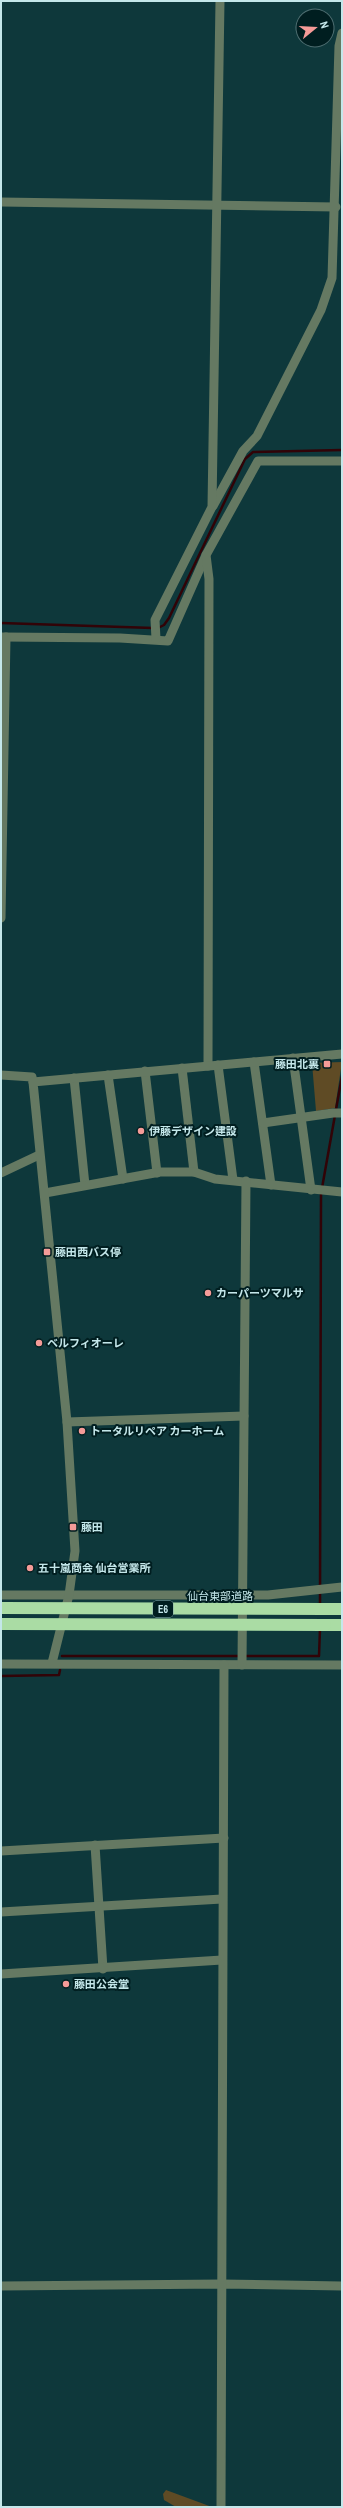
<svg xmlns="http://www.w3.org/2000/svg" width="343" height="2508" font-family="'Archivo Narrow','Noto Sans JP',sans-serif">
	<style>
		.green { fill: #5f4b25 }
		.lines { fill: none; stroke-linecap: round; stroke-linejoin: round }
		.stream { stroke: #310307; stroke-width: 2.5 }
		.minor { stroke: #657962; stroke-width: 9 }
		.highway { stroke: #aadca4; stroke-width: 12 }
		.highway-bridge { stroke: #aadca4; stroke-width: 12 }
		.poi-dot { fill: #f59b98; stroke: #001e20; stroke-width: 1.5 }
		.labels { text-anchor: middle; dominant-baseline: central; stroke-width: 4; stroke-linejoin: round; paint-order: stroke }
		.shield { fill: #001e20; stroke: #89abad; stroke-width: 1 }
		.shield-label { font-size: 10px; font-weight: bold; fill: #c4e7ea }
		.poi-label { font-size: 11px; font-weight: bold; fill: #c4e7ea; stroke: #001e20; text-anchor: start }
		.street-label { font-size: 11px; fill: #c4e7ea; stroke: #001e20 }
	</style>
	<rect width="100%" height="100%" fill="#0e383b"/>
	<g class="green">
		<polygon points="342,1062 335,1108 316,1111 312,1063"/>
		<polygon points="166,2490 212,2507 176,2507 164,2500 163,2494"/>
	</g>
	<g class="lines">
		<g class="stream">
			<polyline points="1,623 153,628"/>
			<polyline points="158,628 164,625 169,618 245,459 253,452 342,450"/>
			<polyline points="322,1188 342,1076"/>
			<polyline points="320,1606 321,1193"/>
			<polyline points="62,1656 319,1656 320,1629"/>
			<polyline points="1,1676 59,1675 60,1670"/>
		</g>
		<g class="minor">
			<polyline points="1,202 336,207"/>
			<polyline points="213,506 243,451 257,436 321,310 332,278 339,46 342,33"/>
			<polyline points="2,637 120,638 168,641 206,555"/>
			<polyline points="156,639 155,620 212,507 220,1"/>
			<polyline points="1,918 6,637"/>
			<polyline points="293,1058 311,1190"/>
			<polyline points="254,1062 271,1185"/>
			<polyline points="218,1065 233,1180"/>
			<polyline points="208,1066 209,579 206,555 258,461 342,461"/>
			<polyline points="182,1068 194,1172"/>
			<polyline points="145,1071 157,1173"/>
			<polyline points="1,1075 32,1077 33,1082"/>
			<polyline points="108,1075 123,1179"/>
			<polyline points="74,1078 85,1185"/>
			<polyline points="263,1123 333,1113 342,1113"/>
			<polyline points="1,1173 39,1155"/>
			<polyline points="45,1193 160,1172 194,1172 215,1179 342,1192"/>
			<polyline points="67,1422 244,1416"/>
			<polyline points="1,1595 268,1595 342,1587"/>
			<polyline points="52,1663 69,1595 75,1551 67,1422 33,1082 342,1054"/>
			<polyline points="1,1664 342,1665"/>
			<polyline points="242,1665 246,1181"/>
			<polyline points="95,1845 103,1969"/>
			<polyline points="1,1851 224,1838"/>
			<polyline points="1,1912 222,1899"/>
			<polyline points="1,1974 222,1960"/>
			<polyline points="1,2286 222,2284 342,2286"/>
			<polyline points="221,2507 224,1665"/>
		</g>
		<g class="highway">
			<polyline points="325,1609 342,1609"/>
			<polyline points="325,1625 342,1625"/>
		</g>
		<g class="highway-bridge">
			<polyline points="1,1608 325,1609"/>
			<polyline points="1,1624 325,1625"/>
		</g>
	</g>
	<g class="poi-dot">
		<rect x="323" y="1060" width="8" height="8" rx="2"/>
		<circle cx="141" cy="1131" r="4"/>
		<rect x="43" y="1248" width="8" height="8" rx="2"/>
		<circle cx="208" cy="1293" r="4"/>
		<circle cx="39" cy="1343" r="4"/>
		<circle cx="82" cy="1431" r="4"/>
		<rect x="69" y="1523" width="8" height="8" rx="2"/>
		<circle cx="30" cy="1568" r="4"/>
		<circle cx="66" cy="1984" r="4"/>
	</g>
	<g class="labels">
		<rect class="shield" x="153" y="1601" width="20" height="16" rx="3"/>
		<g class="shield-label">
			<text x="163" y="1609">E6</text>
		</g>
		<g class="poi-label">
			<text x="319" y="1064" text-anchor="end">藤田北裏</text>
			<text x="149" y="1131">伊藤デザイン建設</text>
			<text x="55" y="1252">藤田西バス停</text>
			<text x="216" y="1293">カーパーツマルサ</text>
			<text x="47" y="1343">ベルフィオーレ</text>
			<text x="90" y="1431">トータルリペア カーホーム</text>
			<text x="81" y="1527">藤田</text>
			<text x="38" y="1568">五十嵐商会 仙台営業所</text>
			<text x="74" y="1984">藤田公会堂</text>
		</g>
		<g class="street-label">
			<text x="220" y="1596">仙台東部道路</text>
		</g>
	</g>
	<rect width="343" height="2508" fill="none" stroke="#c4e7ea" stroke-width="4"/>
	<g transform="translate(315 28) rotate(72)"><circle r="19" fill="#001e20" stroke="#4e6e71"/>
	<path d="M0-3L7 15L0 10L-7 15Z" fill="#f59b98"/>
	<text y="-6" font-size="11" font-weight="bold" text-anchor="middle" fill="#c4e7ea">N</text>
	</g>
</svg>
